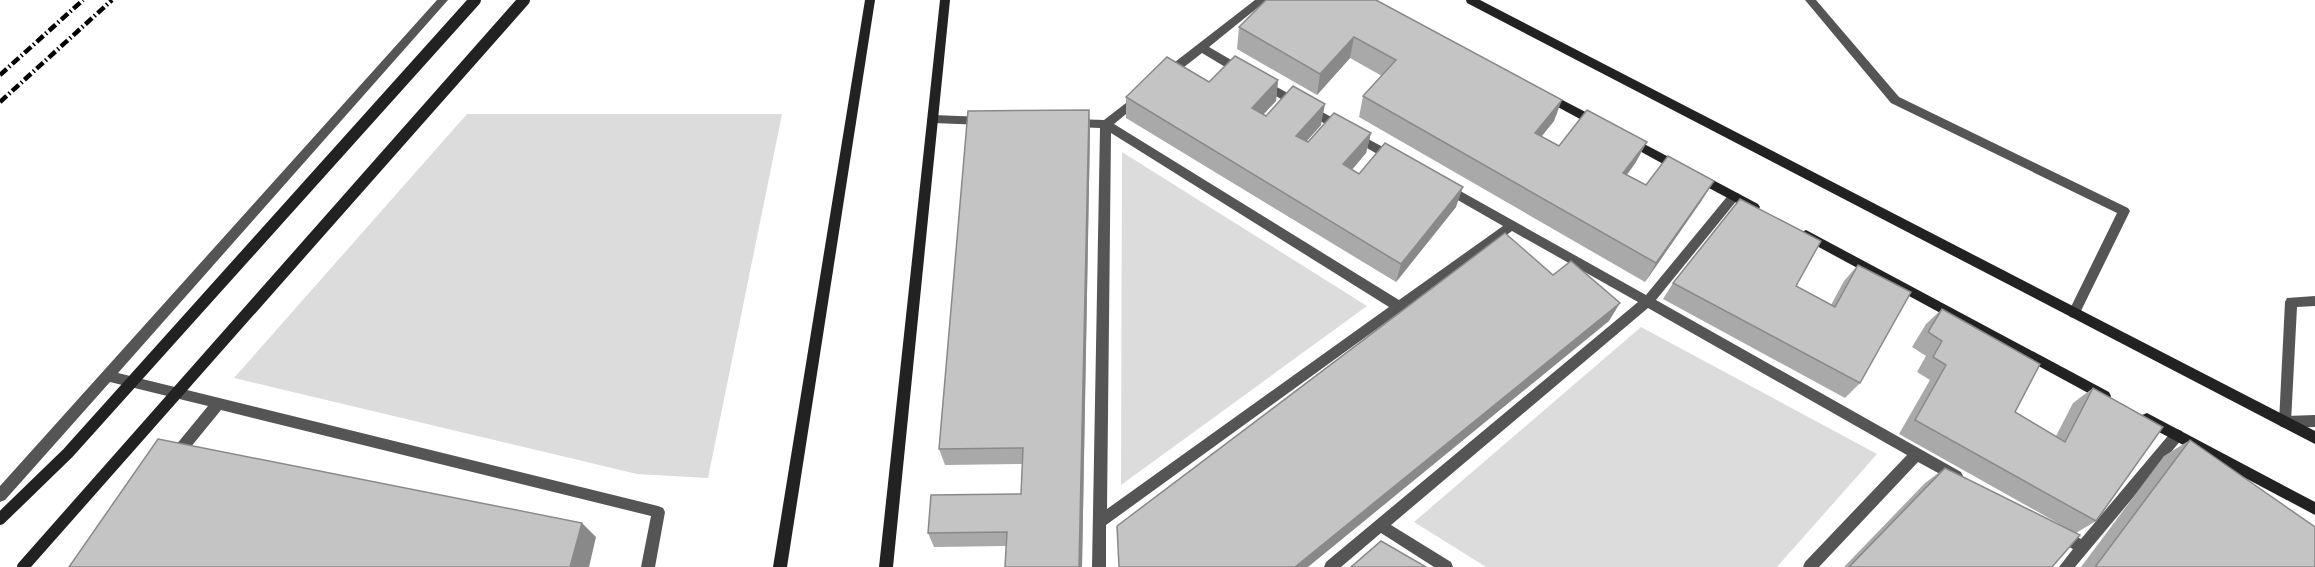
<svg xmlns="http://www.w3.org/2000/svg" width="2315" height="567" font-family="Jost,sans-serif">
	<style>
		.green { fill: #dcdcdc }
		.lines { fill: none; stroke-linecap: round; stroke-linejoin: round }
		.lane { fill: #555; fill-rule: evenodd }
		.street { fill: #555; fill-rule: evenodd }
		.secondary { fill: #222; fill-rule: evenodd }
		.rail { stroke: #000; stroke-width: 4.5; stroke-dasharray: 9 3 1.5 3; stroke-linecap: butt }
		.secondary-bridge { stroke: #222; stroke-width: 12 }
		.wall { fill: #a9a9a9 }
		.shaded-wall { fill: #898989 }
		.building { fill: #c4c4c4; stroke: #898989; stroke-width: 1.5 }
	</style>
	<rect width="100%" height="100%" fill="#fff"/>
	<g class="green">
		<polygon points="467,114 782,114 708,478 637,474 234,378"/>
		<polygon points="1122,152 1367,306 1121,485"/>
		<polygon points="1641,327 1877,454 1777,567 1486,567 1414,522"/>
	</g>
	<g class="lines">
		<g class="lane">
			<polygon points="1255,0 1267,0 1209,47 1245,68 1246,71 1245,74 1237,74 1202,53 1170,78 1162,78 1161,75 1162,72"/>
			<polygon points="1264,80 1344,124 1346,127 1344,130 1336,130 1260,87 1259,84"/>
			<path d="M1139,93l4,1 1,3 -1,3 -29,24 285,176 104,-74 -61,-35 -2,-3 2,-3 4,-2 200,112 84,-102h8l2,3 -2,3 -82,101 305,172 2,4 -2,4 -5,2 -5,-2 -33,-18 -99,105h-16l2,-5 102,-107 -259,-147 -257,217 60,37 2,5h-19l-53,-34 -40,34h-17l2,-5 312,-260 -126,-71 -406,294v42h-14l8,-439 -26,-1 -6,-4 6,-4 30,1zM1111,133l278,174 -282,202z"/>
			<polygon points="933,115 984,117 990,121 984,125 933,123 927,119"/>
			<polygon points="1355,132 1396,154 1398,157 1396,160 1388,160 1351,139 1349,136"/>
			<polygon points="2315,296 2315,306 2297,307 2291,422 2290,426 2285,428 2280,426 2279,422 2285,302 2287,298"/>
			<polygon points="2177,429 2182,431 2183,435 2182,439 2075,567 2059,567 2073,549 2055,539 2053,534 2055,529 2060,528 2081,539 2172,431"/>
		</g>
		<g class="street">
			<polygon points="437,0 448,0 118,373 658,506 663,508 665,512 655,567 641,567 651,516 221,410 181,459 176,461 171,459 170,455 171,451 208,406 110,382 5,500 0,502 0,486"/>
			<polygon points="1805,0 1816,0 1899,97 2128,208 2130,211 2078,317 2074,318 2070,317 2068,313 2117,213 1891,103"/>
			<polygon points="2315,415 2315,427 2285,428 2280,426 2279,422 2280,418 2285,416"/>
		</g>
		<g class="secondary">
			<polygon points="865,0 875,0 787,567 773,567"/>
			<polygon points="940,0 950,0 893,567 879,567"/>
			<polygon points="1466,0 1480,0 2315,431 2315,444 1467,3"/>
			<polygon points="1547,92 1599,119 1601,122 1599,125 1591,125 1543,99 1542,96"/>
			<polygon points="1629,136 1684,165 1686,168 1684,171 1676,171 1625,143 1623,140"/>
			<polygon points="1698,172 1758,204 1760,207 1758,210 1750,210 1694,180 1692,177"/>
			<polygon points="1806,230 2109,392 2111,396 2109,400 2105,402 2101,400 1802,238 1800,235 1802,232"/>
			<polygon points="2147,413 2315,502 2315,515 2142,423 2141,419 2142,415"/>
		</g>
		<g class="rail">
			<polyline points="0,75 83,0"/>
			<polyline points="0,102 112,0"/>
		</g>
		<g class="secondary-bridge">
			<polyline points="0,519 68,453 475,0"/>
			<polyline points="23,567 524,0"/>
		</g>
	</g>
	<g class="wall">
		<polygon points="1266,0 1554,121 1541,137 1559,146 1636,162 1627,175 1646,185 1702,200 1645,282 1359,117 1363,96 1382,76 1350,58 1317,95 1237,49 1239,27"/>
		<polygon points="1278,80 1276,101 1263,114 1266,116 1321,125 1306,142 1308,142 1371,133 1366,153 1352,170 1359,174 1456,207 1396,282 1126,118 1126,97"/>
		<polygon points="1089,110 1090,130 1082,567 1006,546 934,547 928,533 1021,494 1023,464 945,465 939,449"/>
		<polygon points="1858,265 1860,383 1845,398 1663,299 1673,283 1796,286 1831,305 1844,281"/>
		<polygon points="1942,309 2015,412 2056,436 2073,403 2093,388 2096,521 2076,533 2052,567 1844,567 1925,483 1945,468 2063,526 1899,434 1930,380 1917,372 1926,356 1912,347 1926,324"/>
		<polygon points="2190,440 2315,567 2081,567 2164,456"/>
	</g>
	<g class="shaded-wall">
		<polygon points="1354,37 1350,58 1317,95 1320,74"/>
		<polygon points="1278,80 1276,101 1250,129 1252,108"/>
		<polygon points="1562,100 1554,121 1527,154 1535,133"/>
		<polygon points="1325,104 1321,125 1293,156 1296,136"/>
		<polygon points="1089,110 1090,130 1082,567 1079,567"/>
		<polygon points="1371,133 1366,153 1339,184 1343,164"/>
		<polygon points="1647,142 1636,162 1613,193 1623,173"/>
		<polygon points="1714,181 1702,200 1645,282 1656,263"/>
		<polygon points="1463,187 1456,207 1396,282 1401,264"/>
		<polygon points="1620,303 1609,321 1308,567 1295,567"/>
		<polygon points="582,523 596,537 589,567 570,567"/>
	</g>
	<g class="building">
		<polygon points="1266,0 1376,0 1562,100 1535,133 1559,146 1587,110 1647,142 1623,173 1646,185 1668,156 1714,181 1656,263 1363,96 1396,60 1354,37 1320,74 1239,27"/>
		<polygon points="1235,56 1278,80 1252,108 1266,116 1293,86 1325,104 1296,136 1308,142 1334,113 1371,133 1343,164 1359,174 1385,143 1463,187 1401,264 1126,97 1167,57 1209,82"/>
		<polygon points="1089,110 1079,567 1005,567 1007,532 928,533 931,495 1021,494 1023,448 939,449 968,111"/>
		<polygon points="1740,199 1821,241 1796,286 1835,307 1858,265 1911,292 1860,383 1673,283"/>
		<polygon points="1505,233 1553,275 1571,261 1620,303 1295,567 1119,567 1117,526"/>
		<polygon points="1942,309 2040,364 2015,412 2065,442 2093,388 2163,427 2096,521 1915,420 1946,365 1933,357 1942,341 1928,332"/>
		<polygon points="158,439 582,523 570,567 69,567"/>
		<polygon points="2190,440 2315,527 2315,567 2095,567"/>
		<polygon points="1945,468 2080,535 2052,567 1849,567"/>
		<polygon points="1381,541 1426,567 1351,567"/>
	</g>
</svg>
